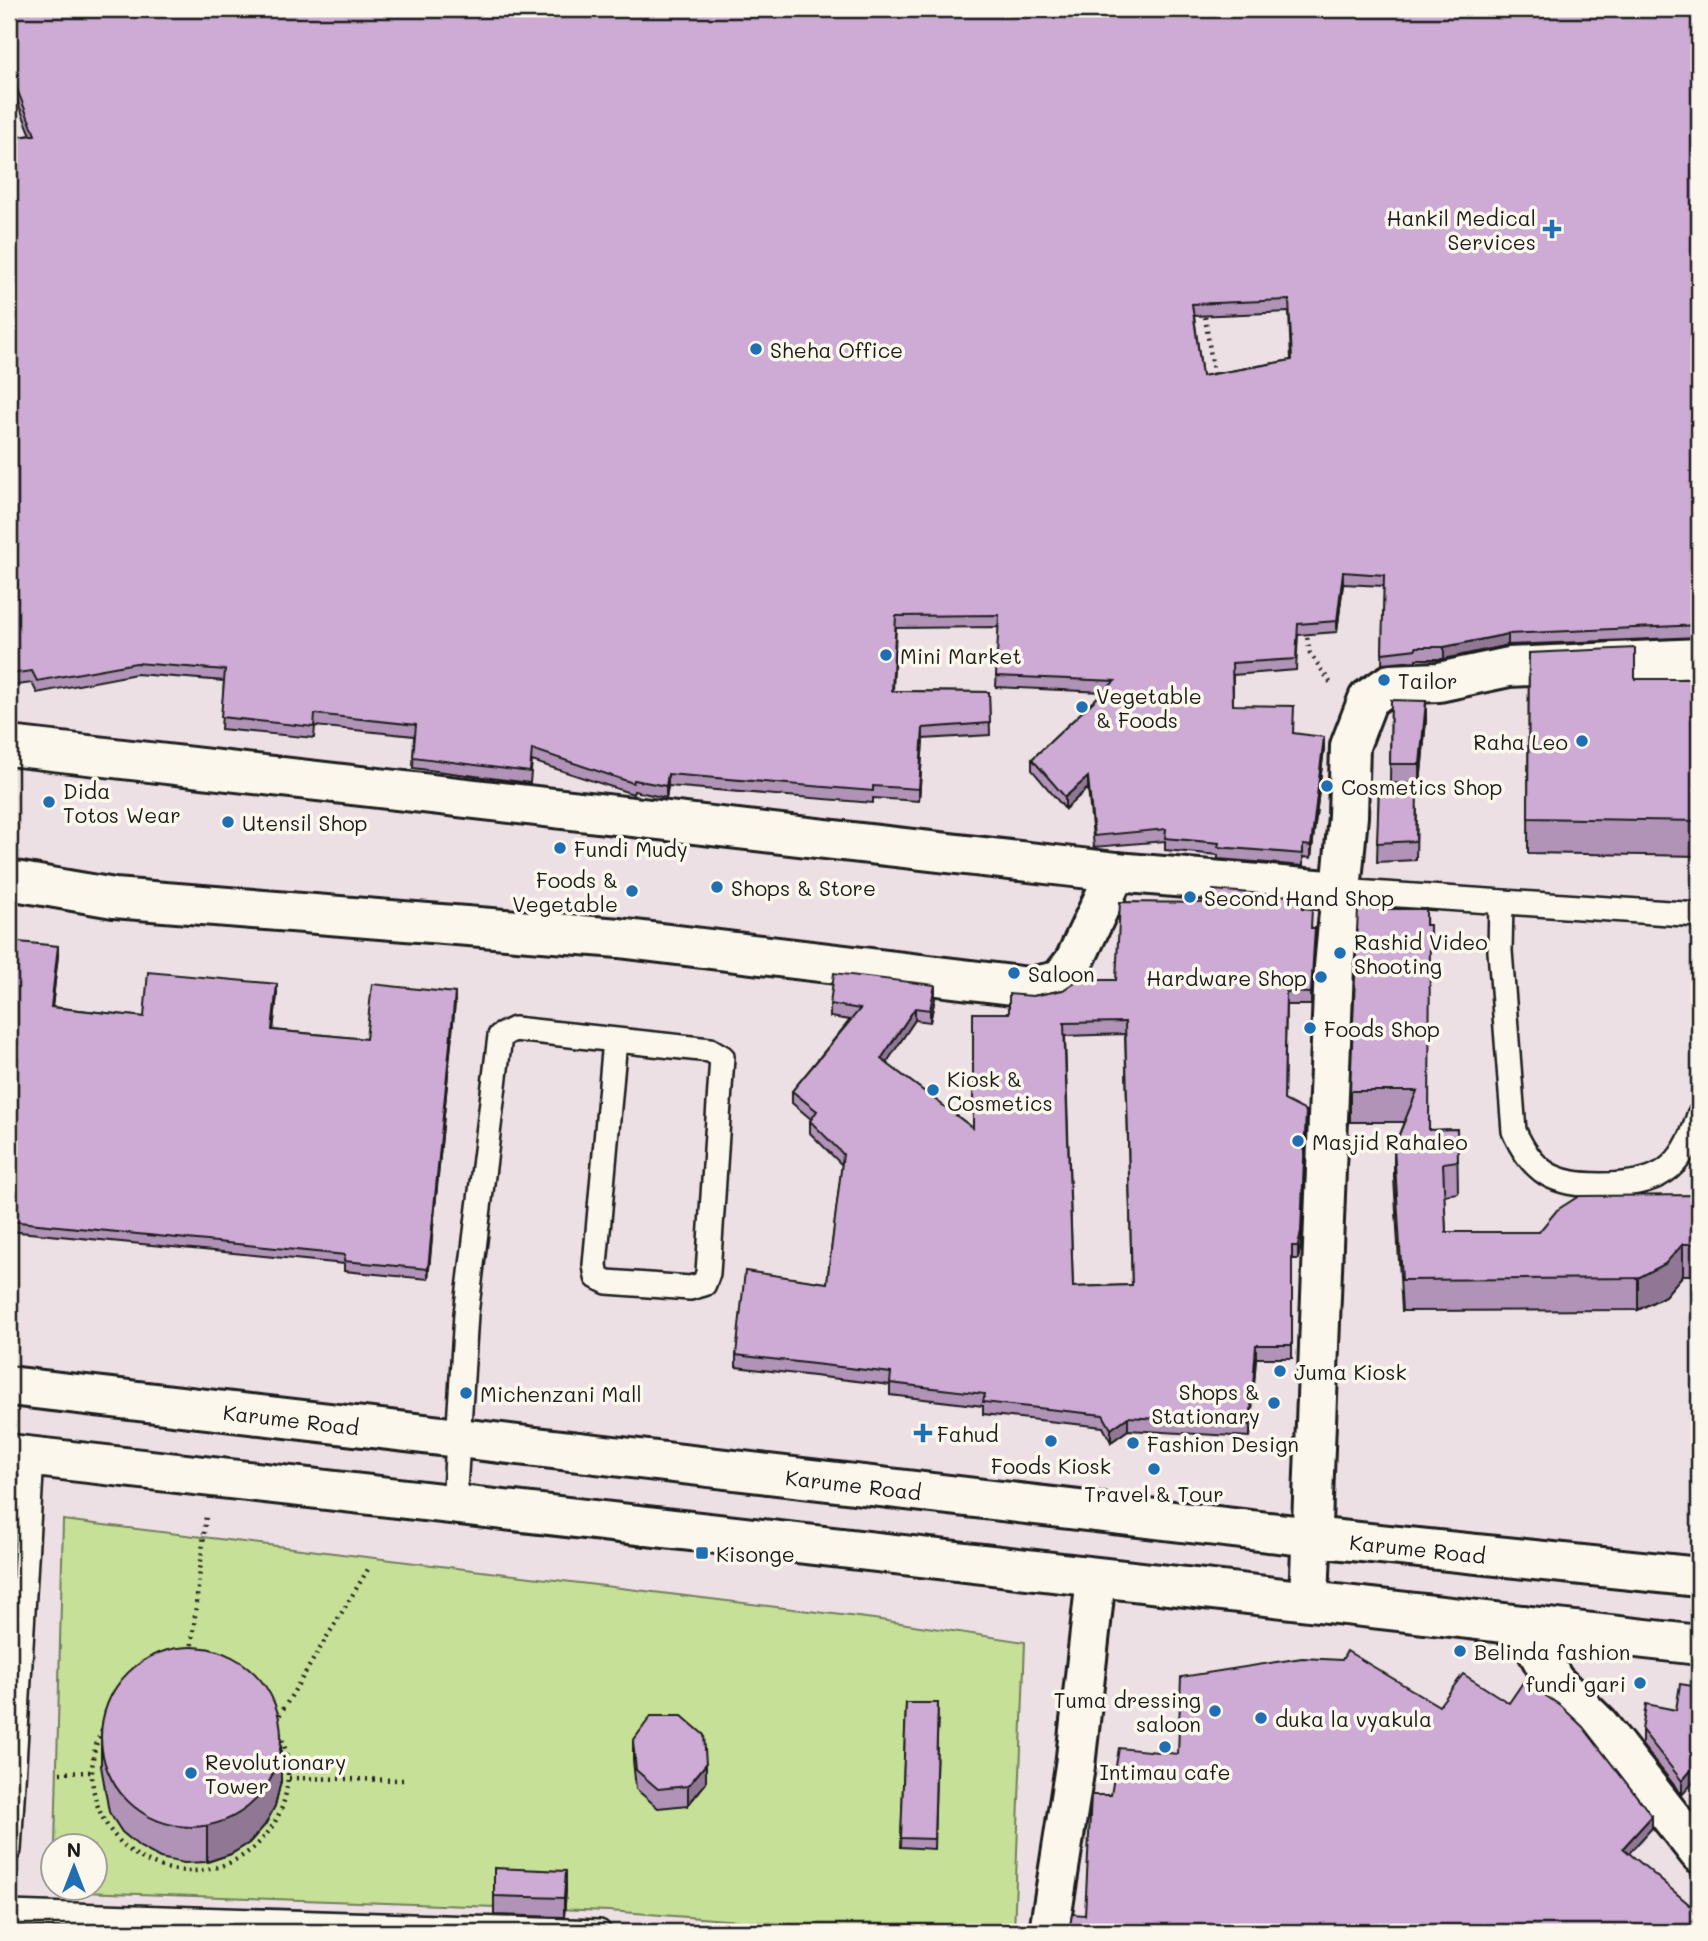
<svg xmlns="http://www.w3.org/2000/svg" width="1708" height="1941" font-family="Mali,sans-serif">
	<style>
		.park { fill: #c6e097; stroke: #717e5a; stroke-width: 2 }
		.lines { fill: none; stroke-linecap: round; stroke-linejoin: round }
		.service-casing { stroke: #1c1c1c; stroke-width: 28 }
		.minor-casing { stroke: #1c1c1c; stroke-width: 44 }
		.primary-casing { stroke: #1c1c1c; stroke-width: 44 }
		.path { stroke: #1c1c1c; stroke-width: 4.5; stroke-dasharray: 2 5; stroke-linecap: butt }
		.service { stroke: #fbf7ec; stroke-width: 23 }
		.minor { stroke: #fbf7ec; stroke-width: 38 }
		.primary { stroke: #fbf7ec; stroke-width: 38 }
		.wall { fill: #b093b7; stroke: #1c1c1c; stroke-width: 2; fill-rule: evenodd }
		.shaded-wall { fill: #907895; stroke: #1c1c1c; stroke-width: 2 }
		.building { fill: #cdabd5; stroke: #1c1c1c; stroke-width: 2; fill-rule: evenodd }
		.poi-dot { fill: #1f6fb2; stroke: #fbf7ec; stroke-width: 2.5 }
		.labels { text-anchor: middle; dominant-baseline: central; stroke-width: 7; stroke-linejoin: round; paint-order: stroke }
		.poi-label { font-size: 21px; fill: #1c1c1c; stroke: #fbf7ec; text-anchor: start }
		.street-label { font-size: 21px; fill: #1c1c1c; stroke: #fbf7ec }
	</style>
	<rect width="100%" height="100%" fill="#ede0e5"/>
	<filter id="ink" filterUnits="userSpaceOnUse"><feTurbulence type="fractalNoise" baseFrequency=".0143" numOctaves="2"/><feDisplacementMap in="SourceGraphic" scale="14" xChannelSelector="R" yChannelSelector="G"/><feConvolveMatrix kernelMatrix="1 2 1 2 8 2 1 2 1" color-interpolation-filters="sRGB"/></filter>
	<g filter="url(#ink)">
		<polygon class="park" points="63,1520 874,1619 1025,1642 1014,1932 883,1932 609,1911 54,1891 94,1888 94,1846 55,1846"/>
		<g class="lines">
			<defs>
				<g id="service">
					<polyline points="1340,891 1699,915"/>
					<path d="M1501,902l-1,49 14,180c19,43 41,54 87,54 56,0 82,-14 98,-70"/>
					<polyline points="454,1505 466,1314 500,1036 514,1029 710,1050 722,1057 708,1273 704,1284 690,1288 607,1282 597,1277 595,1265 615,1040"/>
					<polyline points="9,1850 32,1457"/>
					<polyline points="9,1913 599,1932"/>
				</g>
				<g id="minor">
					<polyline points="9,746 1116,872 1340,891"/>
					<polyline points="9,880 114,898 619,938 1029,987 1059,981 1074,962 1116,872"/>
					<polyline points="1309,1600 1334,967 1348,816 1350,746 1368,699 1390,684 1439,682 1509,667 1699,658"/>
					<polyline points="1523,1625 1554,1681 1599,1725 1699,1853"/>
					<polyline points="1049,1932 1075,1766 1096,1578"/>
				</g>
				<g id="primary">
					<path id="s1" d="M9,1386l1303,151 387,40"/>
					<polyline points="9,1454 1699,1645"/>
				</g>
			</defs>
			<use href="#service" class="service-casing"/>
			<use href="#minor" class="minor-casing"/>
			<use href="#primary" class="primary-casing"/>
			<g class="path">
				<polyline points="1204,310 1214,377"/>
				<polyline points="1306,631 1310,653 1332,685"/>
				<polyline points="191,1652 206,1515"/>
				<circle cx="190" cy="1773" r="98"/>
				<polyline points="276,1721 370,1566"/>
				<polyline points="60,1773 91,1772"/>
				<polyline points="289,1778 403,1780"/>
			</g>
			<use href="#service" class="service"/>
			<use href="#minor" class="minor"/>
			<use href="#primary" class="primary"/>
		</g>
		<g class="wall">
			<path d="M9,9h1690v628l-191,8 -64,14h-28v2l-34,3 2,-78 -41,-2 -6,48 -39,3 -2,35 -63,5v30l91,43 -13,110 -8,-1v9l-85,-7v-4l-53,-5v-9l-71,6 -6,-59 -23,21 -33,-39v-11l71,-67 -107,-5 3,-60 -103,1 -3,63 96,1 1,43 -67,4 -4,62 -46,-3v5l-205,-17 -2,12 -32,-7 -1,3 -101,-33 -2,22 -117,-15 1,-32 -99,-10 -1,12 -93,-9 3,-48 -88,-7 -99,19 -5,-10 -23,3v-548l22,-3 -20,-49h-2zM1289,312l2,48 -89,16 -8,-60z"/>
			<polygon points="1529,653 1635,679 1699,679 1699,856 1528,853"/>
			<polygon points="1391,700 1426,720 1420,784 1390,783"/>
			<polygon points="1379,787 1417,808 1416,860 1377,862"/>
			<path d="M1303,908l9,20 3,12 -4,65h-25l-2,95 22,23 -5,121 -3,15h-6v99h-36l-6,79 -122,-7 -17,12 -8,-15 -120,-13v-8l-93,-11v-10l-154,-18v-12l91,-72 15,-118 -32,-32v-12l1,-2 -19,-16v-12l58,-71 -20,-3v-13l105,-6 -5,24 -15,-2 -29,43 87,65 36,-115 24,-17 83,-16zM1125,1034l7,251 -59,2 -8,-251z"/>
			<polygon points="1426,909 1429,1130 1457,1129 1458,1193 1444,1195 1446,1232 1539,1232 1699,1195 1699,1275 1683,1275 1665,1296 1638,1310 1402,1311 1394,1178 1394,1147 1404,1122 1350,1122 1350,1091"/>
			<polygon points="9,941 58,955 52,1007 144,1017 277,994 273,1030 366,1039 455,1002 428,1279 344,1271 344,1264 9,1231"/>
			<polygon points="1699,1687 1682,1795 1642,1745 1642,1730 1676,1710"/>
			<polygon points="906,1703 938,1703 934,1849 901,1847"/>
			<polygon points="101,1729 281,1781 275,1806 265,1825 249,1843 231,1854 207,1862 184,1863 160,1858 140,1847 122,1832 109,1812 101,1766"/>
			<polygon points="633,1741 706,1783 688,1805 658,1808 636,1789 633,1760"/>
			<polygon points="494,1868 566,1890 564,1917 494,1915"/>
		</g>
		<g class="shaded-wall">
			<polygon points="1343,572 1343,584 1337,632 1337,621"/>
			<polygon points="1508,634 1508,645 1444,659 1444,647"/>
			<polygon points="1426,701 1426,720 1420,784 1420,764"/>
			<polygon points="923,728 923,739 919,801 919,789"/>
			<polygon points="1324,737 1324,748 1311,858 1311,846"/>
			<polygon points="668,774 668,786 666,798 666,786"/>
			<polygon points="1088,777 1088,788 1065,809 1065,797"/>
			<polygon points="1315,928 1315,940 1311,1005 1311,993"/>
			<polygon points="58,946 58,955 51,1017 51,1007"/>
			<polygon points="277,984 277,994 272,1040 272,1030"/>
			<polygon points="935,985 935,998 930,1022 930,1010"/>
			<polygon points="455,993 455,1002 428,1279 428,1269"/>
			<polygon points="915,1008 915,1020 881,1071 881,1059"/>
			<polygon points="1306,1123 1301,1244 1298,1259 1298,1246"/>
			<polygon points="1683,1244 1683,1275 1665,1296 1638,1310 1638,1278"/>
			<polygon points="1256,1345 1256,1358 1250,1437 1250,1425"/>
			<polygon points="1128,1417 1128,1430 1111,1442 1111,1429"/>
			<polygon points="281,1745 281,1781 275,1806 265,1825 249,1843 231,1854 207,1862 207,1826"/>
			<polygon points="1699,1761 1699,1776 1682,1795 1682,1781"/>
			<polygon points="706,1764 706,1783 688,1805 688,1786"/>
			<polygon points="1652,1816 1652,1828 1623,1860 1623,1848"/>
			<polygon points="566,1871 566,1890 564,1917 564,1898"/>
		</g>
		<g class="building">
			<path d="M9,9h1690v616l-191,9 -64,13h-28v2l-34,4 2,-78 -41,-3 -6,49 -39,3 -2,35 -64,4 1,42 61,1 -1,27 31,4 -13,109 -8,-1v9l-85,-7 1,-4 -54,-5 1,-9 -72,7 -6,-59 -23,20 -33,-38 83,-78 -119,-5 3,-61 -103,1 -4,75 97,1 1,31 -67,5 -4,61 -46,-3v5l-205,-17 -2,12 -32,-6 -1,3 -101,-34 -2,23 -117,-15 3,-32 -101,-11 -1,13 -93,-10 4,-47 -89,-7 -99,18 -5,-10 -23,3v-536l26,-3 -24,-61h-2zM1289,300l3,60 -90,16 -10,-72z"/>
			<polygon points="1635,648 1635,679 1699,679 1699,821 1528,818 1529,653"/>
			<polygon points="1391,700 1426,701 1420,764 1390,764"/>
			<polygon points="1379,787 1417,789 1416,841 1377,843"/>
			<path d="M1213,890l90,7v11l9,1 -1,19h4l-4,65 -25,-1 -2,108 22,11 -5,120 -3,15h-6v99h-36l-6,80 -122,-8 -17,12 -8,-14 -120,-13 2,-8 -95,-11 1,-10 -155,-18 9,-84 82,12 16,-129 -33,-33 7,-10 -25,-20 68,-82 -30,-5 4,-31 101,12 -5,25 -15,-2 -34,51 92,69v-115h36v-19l24,2 30,-6 15,-10h38l4,-78 92,1zM1125,1022l7,263 -59,2 -9,-264z"/>
			<polygon points="1358,909 1426,909 1426,925 1430,925 1429,1130 1457,1129 1458,1161 1443,1163 1446,1232 1539,1232 1557,1210 1579,1196 1699,1195 1699,1244 1683,1244 1665,1264 1638,1278 1402,1280 1394,1147 1417,1091 1350,1091"/>
			<polygon points="9,941 58,946 51,1007 144,1017 148,972 277,984 272,1030 366,1039 372,984 455,993 428,1269 344,1261 345,1255 9,1221"/>
			<circle cx="191" cy="1737" r="90"/>
			<polygon points="1347,1651 1439,1706 1463,1674 1509,1703 1524,1681 1561,1706 1583,1727 1652,1816 1623,1848 1690,1905 1698,1905 1699,1906 1699,1932 1069,1932 1072,1914 1085,1915 1091,1795 1111,1795 1119,1748 1178,1754 1181,1677 1302,1658 1342,1660"/>
			<polygon points="1680,1684 1699,1687 1699,1761 1682,1781 1642,1730 1646,1704 1676,1710"/>
			<polygon points="906,1703 938,1703 934,1839 901,1838"/>
			<polygon points="651,1716 682,1716 704,1735 706,1764 688,1786 658,1789 636,1770 633,1741"/>
			<polygon points="494,1868 566,1871 564,1898 494,1896"/>
		</g>
	</g>
	<g class="poi-dot">
		<path d="M1548.5 218.5h7v7h7v7h-7v7h-7v-7h-7v-7h7z"/>
		<circle cx="756" cy="349" r="7"/>
		<circle cx="886" cy="655" r="7"/>
		<circle cx="1384" cy="680" r="7"/>
		<circle cx="1082" cy="707" r="7"/>
		<circle cx="1582" cy="741" r="7"/>
		<circle cx="1327" cy="786" r="7"/>
		<circle cx="49" cy="802" r="7"/>
		<circle cx="228" cy="822" r="7"/>
		<circle cx="560" cy="848" r="7"/>
		<circle cx="717" cy="887" r="7"/>
		<circle cx="632" cy="891" r="7"/>
		<circle cx="1190" cy="897" r="7"/>
		<circle cx="1340" cy="953" r="7"/>
		<circle cx="1014" cy="973" r="7"/>
		<circle cx="1321" cy="977" r="7"/>
		<circle cx="1310" cy="1028" r="7"/>
		<circle cx="933" cy="1090" r="7"/>
		<circle cx="1298" cy="1141" r="7"/>
		<circle cx="1280" cy="1371" r="7"/>
		<circle cx="466" cy="1393" r="7"/>
		<circle cx="1274" cy="1403" r="7"/>
		<path d="M919.5 1422.5h7v7h7v7h-7v7h-7v-7h-7v-7h7z"/>
		<circle cx="1051" cy="1441" r="7"/>
		<circle cx="1133" cy="1443" r="7"/>
		<circle cx="1154" cy="1469" r="7"/>
		<rect x="695" y="1546" width="14" height="14" rx="3.5"/>
		<circle cx="1460" cy="1651" r="7"/>
		<circle cx="1640" cy="1683" r="7"/>
		<circle cx="1215" cy="1711" r="7"/>
		<circle cx="1261" cy="1718" r="7"/>
		<circle cx="1165" cy="1747" r="7"/>
		<circle cx="191" cy="1773" r="7"/>
	</g>
	<g class="labels">
		<g class="poi-label">
			<text x="1536" y="217" text-anchor="end">Hankil Medical<tspan x="1536" dy="24">Services</tspan></text>
			<text x="770" y="349">Sheha Office</text>
			<text x="900" y="655">Mini Market</text>
			<text x="1398" y="680">Tailor</text>
			<text x="1096" y="695">Vegetable<tspan x="1096" dy="24">&amp; Foods</tspan></text>
			<text x="1568" y="741" text-anchor="end">Raha Leo</text>
			<text x="1341" y="786">Cosmetics Shop</text>
			<text x="63" y="790">Dida<tspan x="63" dy="24">Totos Wear</tspan></text>
			<text x="242" y="822">Utensil Shop</text>
			<text x="574" y="848">Fundi Mudy</text>
			<text x="618" y="879" text-anchor="end">Foods &amp;<tspan x="618" dy="24">Vegetable</tspan></text>
			<text x="731" y="887">Shops &amp; Store</text>
			<text x="1204" y="897">Second Hand Shop</text>
			<text x="1354" y="941">Rashid Video<tspan x="1354" dy="24">Shooting</tspan></text>
			<text x="1028" y="973">Saloon</text>
			<text x="1307" y="977" text-anchor="end">Hardware Shop</text>
			<text x="1324" y="1028">Foods Shop</text>
			<text x="947" y="1078">Kiosk &amp;<tspan x="947" dy="24">Cosmetics</tspan></text>
			<text x="1312" y="1141">Masjid Rahaleo</text>
			<text x="1294" y="1371">Juma Kiosk</text>
			<text x="1260" y="1391" text-anchor="end">Shops &amp;<tspan x="1260" dy="24">Stationary</tspan></text>
			<text x="480" y="1393">Michenzani Mall</text>
			<text x="937" y="1433">Fahud</text>
			<text x="1147" y="1443">Fashion Design</text>
			<text x="1051" y="1465" text-anchor="middle">Foods Kiosk</text>
			<text x="1154" y="1493" text-anchor="middle">Travel &amp; Tour</text>
			<text x="716" y="1553">Kisonge</text>
			<text x="1474" y="1651">Belinda fashion</text>
			<text x="1626" y="1683" text-anchor="end">fundi gari</text>
			<text x="1201" y="1699" text-anchor="end">Tuma dressing<tspan x="1201" dy="24">saloon</tspan></text>
			<text x="1275" y="1718">duka la vyakula</text>
			<text x="205" y="1761">Revolutionary<tspan x="205" dy="24">Tower</tspan></text>
			<text x="1165" y="1771" text-anchor="middle">Intimau cafe</text>
		</g>
		<g class="street-label">
			<text stroke="none"><textPath href="#s1" startOffset="284">Karume Road</textPath></text>
			<text stroke="none"><textPath href="#s1" startOffset="850">Karume Road</textPath></text>
			<text stroke="none"><textPath href="#s1" startOffset="1418">Karume Road</textPath></text>
		</g>
	</g>
	<rect width="1708" height="1941" fill="none" stroke="#fbf7ec" stroke-width="35"/>
	<rect x="18" y="18" width="1673" height="1906" fill="none" stroke="#1c1c1c" stroke-width="2.5" filter="url(#ink)"/>
	<g transform="translate(74 1867)"><circle r="33" fill="#fbf7ec" stroke="#a29f99" stroke-width="2"/>
	<path d="M0-5L12 26L0 18L-12 26Z" fill="#1f6fb2"/>
	<text y="-10" font-size="19" font-weight="bold" text-anchor="middle" fill="#1c1c1c">N</text>
	</g>
</svg>
